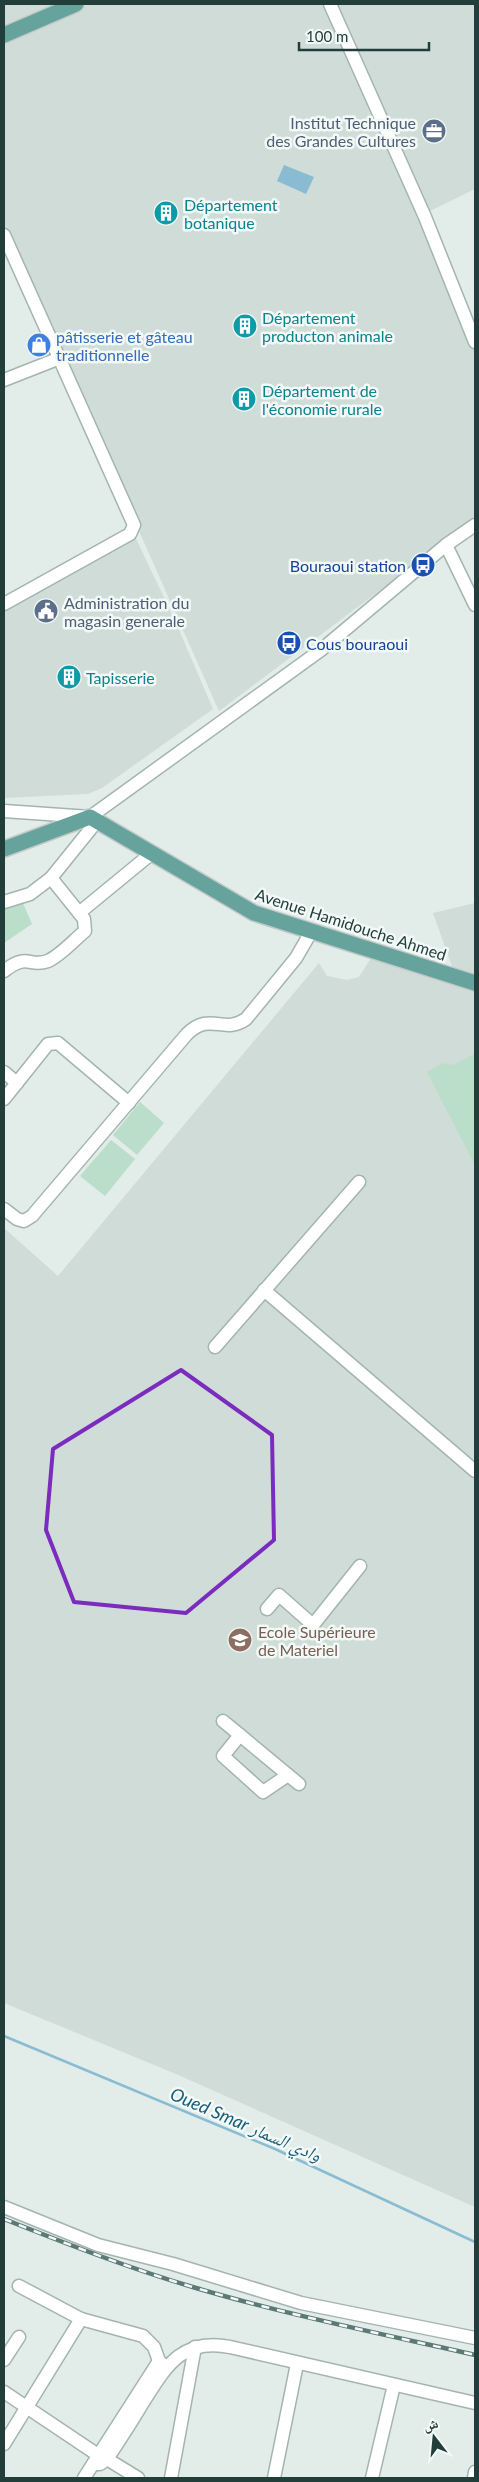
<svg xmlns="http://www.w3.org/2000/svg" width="479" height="2482" font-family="Lato,'Noto Naskh Arabic',sans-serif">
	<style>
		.built { fill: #d0dcd8 }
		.green { fill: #badec9 }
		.water { fill: #89bcd3 }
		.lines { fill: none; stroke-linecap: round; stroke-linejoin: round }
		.stream { stroke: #89bcd3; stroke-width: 2.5 }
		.minor-casing { stroke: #a4b4b1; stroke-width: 15 }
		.major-casing { stroke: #c1c9c8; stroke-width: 18 }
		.minor { stroke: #fff; stroke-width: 12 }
		.major { stroke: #65a39c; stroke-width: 15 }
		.rail-casing { stroke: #5c7976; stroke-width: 4.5 }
		.rail { stroke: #f2f9f6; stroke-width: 2.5; stroke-dasharray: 8; stroke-linecap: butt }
		.marked { fill: none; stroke: #7b2cbf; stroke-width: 4; stroke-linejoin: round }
		.labels { text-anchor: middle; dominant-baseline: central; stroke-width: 5; stroke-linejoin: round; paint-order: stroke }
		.service-label { font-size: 16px; fill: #4e5e75; stroke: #f2f9f6; text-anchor: end }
		.culture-label { font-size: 16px; fill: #0d838f; stroke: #f2f9f6; text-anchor: start }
		.shop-label { font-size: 16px; fill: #366cbe; stroke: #f2f9f6; text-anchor: start }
		.transit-label { font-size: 16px; fill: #164399; stroke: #f2f9f6; text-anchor: end }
		.street-label { font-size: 16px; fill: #213e3a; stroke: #f2f9f6 }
		.education-label { font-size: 16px; fill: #785e54; stroke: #f2f9f6; text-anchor: start }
		.water-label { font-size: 18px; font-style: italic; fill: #1a5d7b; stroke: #f2f9f6 }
	</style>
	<rect width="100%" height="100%" fill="#e2ece9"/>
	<g class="built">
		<polygon points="4,4 59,4 4,26"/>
		<polygon points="89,4 475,4 475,189 430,211 366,73 475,342 475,519 219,711 4,227 4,41"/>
		<polygon points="130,526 176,623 213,709 102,788 88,794 4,798 4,597"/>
		<polygon points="475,903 475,976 453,969 433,913"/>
		<polygon points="371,958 475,990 475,2207 176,2074 4,2003 4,1228 58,1276 319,963 327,976 347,980 359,977"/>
	</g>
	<g class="green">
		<polygon points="22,901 32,924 4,943 4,907"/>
		<polygon points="475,1054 475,1165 427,1072 443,1063 453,1065"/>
		<polygon points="140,1102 164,1123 137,1155 113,1135"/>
		<polygon points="111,1140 135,1159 105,1196 80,1176"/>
	</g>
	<polygon class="water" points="284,165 314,177 306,194 277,181"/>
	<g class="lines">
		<polyline class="stream" points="4,2036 275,2149 475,2242"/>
		<defs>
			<g id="minor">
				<polyline points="330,4 425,217 475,342"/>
				<polyline points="4,235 134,525 130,534 4,604"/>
				<polyline points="4,380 60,358"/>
				<polyline points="446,545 475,605"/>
				<polyline points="4,811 90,817 321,650 446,545 475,525"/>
				<polyline points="51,878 97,821"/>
				<path d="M4,902l26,-8 21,-16 33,41 1,12c-11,9 -24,24 -37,30 -19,7 -20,-9 -44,10"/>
				<polyline points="79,913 152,853"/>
				<polyline points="4,1072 17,1083"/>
				<polyline points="4,1099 48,1044 58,1043 129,1103"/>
				<path d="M4,1209l13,10 7,2 8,-5 155,-182c24,-23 36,1 59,-15l50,-61 15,-26"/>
				<polyline points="264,1290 475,1471"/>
				<polyline points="215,1347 359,1182"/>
				<polyline points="267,1609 279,1595 313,1625 360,1566"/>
				<polyline points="223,1721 299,1784"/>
				<polyline points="240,1735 223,1756 263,1792 288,1775"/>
				<polyline points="4,2207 98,2245 173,2264 301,2303 475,2338"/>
				<polyline points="19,2286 81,2319 143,2336 154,2347 159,2361 166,2367"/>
				<polyline points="4,2360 19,2337"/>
				<polyline points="4,2392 98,2455"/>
				<polyline points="4,2444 81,2319"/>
				<polyline points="107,2459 138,2478"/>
				<path d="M93,2464h7l7,-5c12,-18 24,-36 35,-55 23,-36 39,-67 88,-57l245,56"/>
				<polyline points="84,2478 159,2361"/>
				<polyline points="171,2478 195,2347"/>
				<polyline points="274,2478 297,2364"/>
				<polyline points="372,2478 394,2385"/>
				<polyline points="474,2478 475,2472"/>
			</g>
			<g id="major">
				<polyline points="4,35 76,4"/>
				<polyline points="4,849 90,817 254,913 475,983"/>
			</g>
		</defs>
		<use href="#minor" class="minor-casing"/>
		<use href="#major" class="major-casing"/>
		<use href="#minor" class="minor"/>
		<use href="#major" class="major"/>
		<defs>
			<path id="rail" d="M4,2219c63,25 127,50 192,69 92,27 186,46 279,67"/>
		</defs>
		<use href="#rail" class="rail-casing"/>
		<use href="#rail" class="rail"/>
	</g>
	<path class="marked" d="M181,1370l91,65 2,105 -88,73 -112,-11 -28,-72 7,-81z"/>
	<defs>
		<symbol id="office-disc" viewBox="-11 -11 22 22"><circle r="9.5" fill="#5c6f8a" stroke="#f2f9f6"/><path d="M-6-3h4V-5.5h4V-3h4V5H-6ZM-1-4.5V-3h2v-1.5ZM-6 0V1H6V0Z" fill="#fff"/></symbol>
		<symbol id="building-disc" viewBox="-11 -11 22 22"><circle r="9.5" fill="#0f9aa8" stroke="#f2f9f6"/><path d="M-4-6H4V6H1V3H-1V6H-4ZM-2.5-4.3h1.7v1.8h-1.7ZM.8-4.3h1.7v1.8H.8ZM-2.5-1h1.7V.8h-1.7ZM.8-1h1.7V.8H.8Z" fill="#fff"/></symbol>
		<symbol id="shop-disc" viewBox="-11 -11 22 22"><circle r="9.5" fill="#3f7fe0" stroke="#f2f9f6"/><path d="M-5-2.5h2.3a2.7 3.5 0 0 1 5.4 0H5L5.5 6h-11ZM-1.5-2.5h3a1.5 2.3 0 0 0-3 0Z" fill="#fff"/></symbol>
		<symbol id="bus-disc" viewBox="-11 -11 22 22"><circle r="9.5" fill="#1a4fb4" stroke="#f2f9f6"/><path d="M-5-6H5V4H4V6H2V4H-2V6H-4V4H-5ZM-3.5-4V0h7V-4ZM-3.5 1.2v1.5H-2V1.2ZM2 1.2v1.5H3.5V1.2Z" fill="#fff"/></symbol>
		<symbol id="civic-disc" viewBox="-11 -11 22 22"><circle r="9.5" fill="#5c6f8a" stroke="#f2f9f6"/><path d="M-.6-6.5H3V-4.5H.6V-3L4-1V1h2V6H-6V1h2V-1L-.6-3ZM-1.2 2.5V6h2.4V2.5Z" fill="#fff"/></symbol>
		<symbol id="university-disc" viewBox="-11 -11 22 22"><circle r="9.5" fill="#8d6e63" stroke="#f2f9f6"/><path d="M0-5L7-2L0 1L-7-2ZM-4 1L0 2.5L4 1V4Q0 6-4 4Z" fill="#fff"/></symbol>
	</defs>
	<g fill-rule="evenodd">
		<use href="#office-disc" x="420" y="117" width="28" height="28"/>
		<use href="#building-disc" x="152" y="199" width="28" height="28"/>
		<use href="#building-disc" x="231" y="312" width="28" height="28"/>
		<use href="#shop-disc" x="25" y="331" width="28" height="28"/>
		<use href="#building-disc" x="230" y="385" width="28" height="28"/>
		<use href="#bus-disc" x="409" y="551" width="28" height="28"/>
		<use href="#civic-disc" x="32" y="597" width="28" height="28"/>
		<use href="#bus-disc" x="275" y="629" width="28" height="28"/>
		<use href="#building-disc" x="55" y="663" width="28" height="28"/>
		<use href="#university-disc" x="226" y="1626" width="28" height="28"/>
	</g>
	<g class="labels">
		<g class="service-label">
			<text x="416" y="122">Institut Technique<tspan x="416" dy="18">des Grandes Cultures</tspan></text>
			<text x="64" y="602" text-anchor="start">Administration du<tspan x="64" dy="18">magasin generale</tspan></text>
		</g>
		<g class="culture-label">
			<text x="184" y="204">Département<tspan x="184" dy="18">botanique</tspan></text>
			<text x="262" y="317">Département<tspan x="262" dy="18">producton animale</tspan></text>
			<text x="262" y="390">Département de<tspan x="262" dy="18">l'économie rurale</tspan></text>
			<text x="86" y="677">Tapisserie</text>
		</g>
		<g class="shop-label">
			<text x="56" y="336">pâtisserie et gâteau<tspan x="56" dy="18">traditionnelle</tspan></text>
		</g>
		<g class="transit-label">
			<text x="406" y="565">Bouraoui station</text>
			<text x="306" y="643" text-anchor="start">Cous bouraoui</text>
		</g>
		<g class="street-label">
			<text transform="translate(351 924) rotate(18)">Avenue Hamidouche Ahmed</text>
		</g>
		<g class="education-label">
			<text x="258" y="1631">Ecole Supérieure<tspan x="258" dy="18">de Materiel</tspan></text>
		</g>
		<g class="water-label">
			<text transform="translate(246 2124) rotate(23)">Oued Smar وادي السمار</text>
		</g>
	</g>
	<rect width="479" height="2482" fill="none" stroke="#213e3a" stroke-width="10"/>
	<g transform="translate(434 2437) rotate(344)" stroke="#f2f9f6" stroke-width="4" paint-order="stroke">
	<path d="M0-4L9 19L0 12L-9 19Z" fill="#213e3a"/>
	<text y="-8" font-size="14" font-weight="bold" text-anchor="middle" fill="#213e3a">ش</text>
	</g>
	<path d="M299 42v8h130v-8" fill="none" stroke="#213e3a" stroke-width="2.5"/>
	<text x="306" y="42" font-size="15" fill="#213e3a" stroke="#f2f9f6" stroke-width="4" paint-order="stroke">100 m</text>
</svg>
